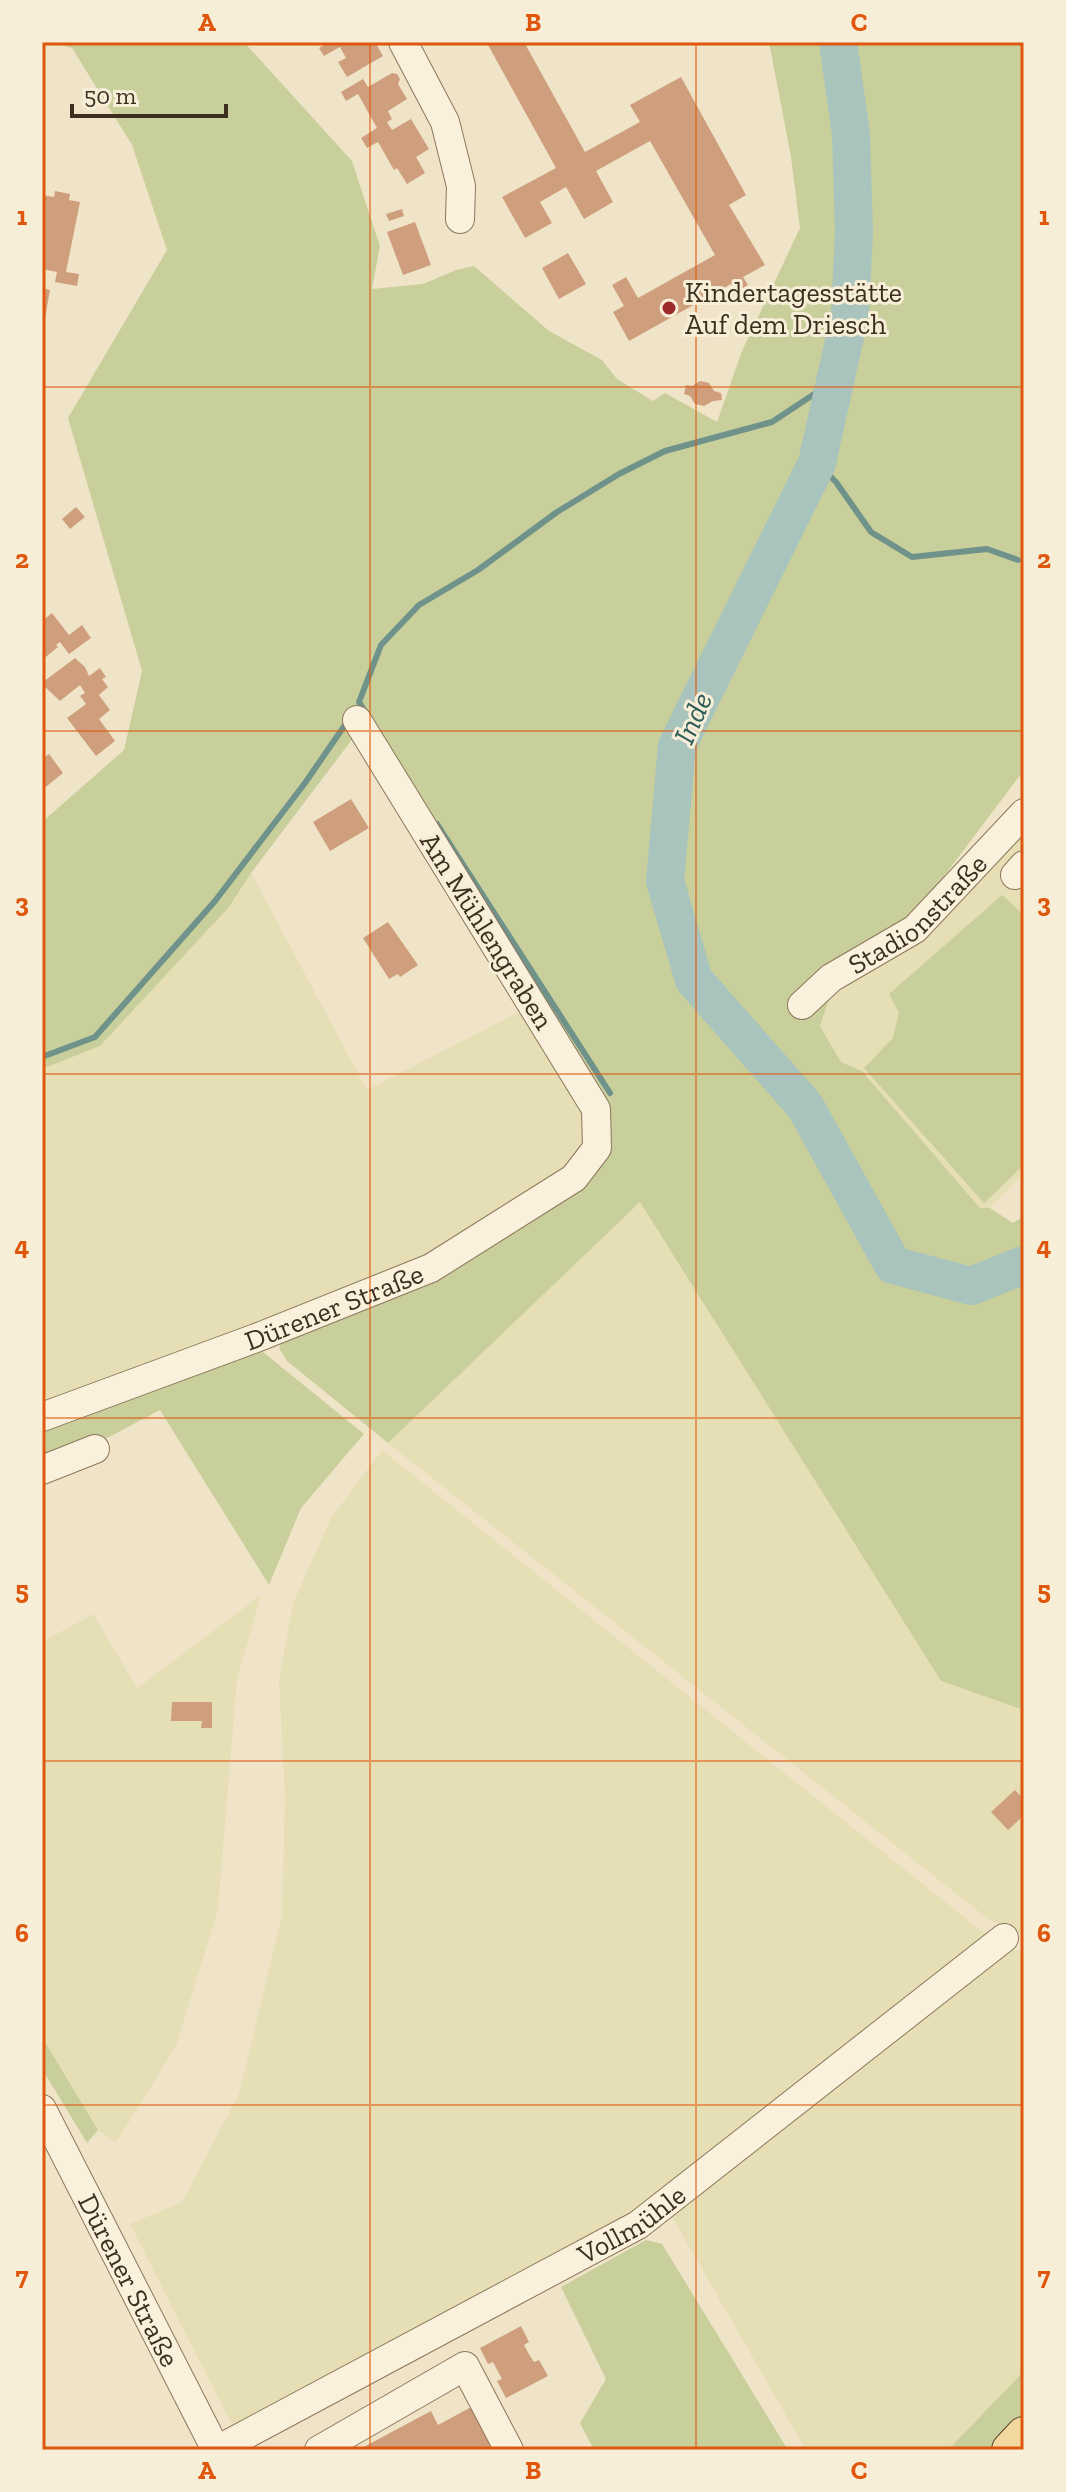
<svg xmlns="http://www.w3.org/2000/svg" width="1066" height="2492" font-family="'Zilla Slab',serif">
	<style>
		.farmland { fill: #e6deb5 }
		.green { fill: #c9cf9b }
		.lines { fill: none; stroke-linecap: round; stroke-linejoin: round }
		.stream { stroke: #6f938a; stroke-width: 6 }
		.river { stroke: #a9c4bc; stroke-width: 38 }
		.building { fill: #cf9f7d }
		.minor-casing { stroke: #8d765c; stroke-width: 30 }
		.major-casing { stroke: #5b4430; stroke-width: 38 }
		.minor { stroke: #faf1dc; stroke-width: 28 }
		.major { stroke: #f3d9a0; stroke-width: 36 }
		.grid { fill: none; stroke: #df570d; stroke-width: 2; stroke-opacity: 0.55 }
		.poi-dot { fill: #9e2a2b; stroke: #f7eed8; stroke-width: 3 }
		.labels { text-anchor: middle; dominant-baseline: central; stroke-width: 6; stroke-linejoin: round; paint-order: stroke }
		.poi-label { font-size: 28px; fill: #3d2e20; stroke: #f7eed8; text-anchor: start }
		.street-label { font-size: 28px; fill: #3d2e20; stroke: #f7eed8 }
		.water-label { font-size: 30px; font-style: italic; fill: #2f5d5a; stroke: #f7eed8 }
		.neatline { fill: none; stroke: #df570d; stroke-width: 3 }
		.grid-label { font-size: 26px; text-anchor: middle; font-weight: bold; fill: #df570d }
	</style>
	<rect width="100%" height="100%" fill="#f0e4c8"/>
	<g class="farmland">
		<polygon points="1024,826 1024,1174 990,1208 980,1208 862,1071 841,1062 820,1026 829,999 919,933"/>
		<polygon points="251,873 367,1090 527,1008 590,1112 591,1146 569,1172 429,1262 42,1408 42,1069 100,1046 229,907"/>
		<polygon points="640,1201 941,1681 1024,1710 1024,1936 988,1919 388,1443"/>
		<polygon points="382,1450 979,1929 1024,1954 1024,2371 948,2450 806,2450 660,2196 233,2427 130,2224 182,2202 239,2094 282,1916 285,1797 279,1680 293,1603 331,1518"/>
		<polygon points="261,1595 237,1679 218,1910 176,2046 116,2143 98,2130 42,2037 42,1642 93,1614 137,1688"/>
	</g>
	<g class="green">
		<polygon points="49,42 244,42 352,161 380,246 372,289 423,284 456,270 474,266 549,331 602,360 617,379 653,401 665,393 717,422 742,351 800,228 791,157 769,42 1018,42 1024,48 1024,770 908,924 818,978 829,999 820,1026 841,1062 862,1071 980,1208 990,1208 1013,1223 1024,1216 1024,1710 941,1681 640,1202 388,1443 287,1361 279,1348 287,1331 433,1274 604,1150 357,733 251,873 229,907 100,1046 42,1069 42,822 124,750 142,671 68,418 167,250 132,145 72,48"/>
		<polygon points="1002,895 1024,915 1024,1165 984,1203 864,1068 893,1038 899,1013 889,994"/>
		<polygon points="253,1344 364,1434 301,1508 269,1585 160,1410 94,1445 42,1465 42,1423"/>
		<polygon points="42,2037 98,2130 87,2143 42,2069"/>
		<polygon points="646,2240 662,2244 788,2450 594,2450 580,2423 606,2379 561,2287"/>
		<polygon points="1024,2371 1024,2413 987,2450 948,2450"/>
	</g>
	<g class="lines">
		<g class="stream">
			<polyline points="817,463 836,482 871,532 912,557 987,549 1018,560"/>
			<polyline points="366,713 359,702 381,645 419,605 478,570 557,512 619,474 665,451 772,422 834,381"/>
			<polyline points="437,824 610,1093"/>
			<polyline points="42,1057 95,1037 215,901 305,783 347,722"/>
		</g>
		<polyline class="river" points="838,42 851,134 854,232 850,314 817,463 677,746 665,881 694,980 805,1106 893,1265 971,1286 1024,1265"/>
	</g>
	<g class="building">
		<polygon points="329,42 375,42 383,56 347,77 338,62 346,58 340,47 324,56 319,48"/>
		<polygon points="493,42 524,42 585,152 640,122 630,105 681,77 746,195 729,205 765,265 743,277 748,285 735,293 731,284 629,341 613,312 624,306 612,285 626,277 638,298 715,255 650,141 596,171 613,202 584,219 566,187 540,202 552,223 525,238 502,197 556,168 488,45"/>
		<polygon points="392,73 397,74 400,79 398,84 407,99 388,111 392,119 387,122 392,130 411,119 429,149 416,157 425,173 407,184 397,168 394,170 378,142 367,148 361,138 377,128 358,94 346,101 341,92 363,79 368,87"/>
		<polygon points="55,191 70,194 69,200 80,202 66,272 79,274 77,286 55,282 57,272 42,269 42,195 54,197"/>
		<polygon points="402,209 404,216 389,221 386,214"/>
		<polygon points="415,222 431,265 403,275 387,232"/>
		<polygon points="568,253 586,284 559,299 542,268"/>
		<polygon points="42,288 50,290 44,324 42,324"/>
		<polygon points="700,381 709,383 714,391 721,393 722,400 713,401 704,406 695,404 690,396 684,394 686,385 692,386"/>
		<polygon points="76,507 85,517 70,529 62,519"/>
		<polygon points="52,613 69,635 82,625 91,638 69,654 60,642 56,645 58,647 42,660 42,621"/>
		<polygon points="75,658 85,667 89,676 100,668 106,677 102,679 108,687 99,695 110,710 99,719 115,741 96,756 67,718 86,704 80,696 85,693 80,685 60,701 44,686 43,682"/>
		<polygon points="49,754 63,773 42,790 42,759"/>
		<polygon points="351,799 369,828 330,851 313,822"/>
		<polygon points="388,922 418,965 400,977 398,974 389,979 363,938"/>
		<polygon points="172,1702 212,1702 212,1728 201,1728 202,1721 171,1721"/>
		<polygon points="1015,1790 1024,1800 1024,1815 1008,1830 991,1812"/>
		<polygon points="521,2326 529,2342 524,2345 530,2356 534,2362 539,2360 548,2376 506,2398 497,2381 502,2379 493,2362 488,2364 480,2348"/>
		<polygon points="475,2405 498,2450 358,2450 431,2411 438,2425"/>
	</g>
	<g class="lines">
		<defs>
			<g id="minor">
				<polyline points="403,42 445,122 461,186 460,219"/>
				<polyline points="1015,875 1024,865"/>
				<path id="s1" d="M802,1005l29,-27 84,-49 109,-116"/>
				<path id="s2" d="M42,1417l214,-79 175,-70 143,-90 23,-30 -1,-39 -239,-389"/>
				<polyline points="42,1470 95,1449"/>
				<path id="s3" d="M42,2109l174,341"/>
				<path id="s4" d="M217,2450l421,-225 366,-287"/>
				<polyline points="319,2450 465,2366 509,2450"/>
			</g>
			<polyline id="major" points="1010,2450 1024,2435"/>
		</defs>
		<use href="#minor" class="minor-casing"/>
		<use href="#major" class="major-casing"/>
		<use href="#minor" class="minor"/>
		<use href="#major" class="major"/>
	</g>
	<path class="grid" d="M370,42v2408M696,42v2408M42,387h982M42,731h982M42,1074h982M42,1418h982M42,1761h982M42,2105h982"/>
	<circle class="poi-dot" cx="669" cy="308" r="8"/>
	<g class="labels">
		<g class="poi-label">
			<text x="685" y="292">Kindertagesstätte<tspan x="685" dy="32">Auf dem Driesch</tspan></text>
		</g>
		<g class="street-label">
			<text stroke="none"><textPath href="#s1" startOffset="148">Stadionstraße</textPath></text>
			<text transform="translate(487 931) rotate(58)">Am Mühlengraben</text>
			<text stroke="none"><textPath href="#s2" startOffset="312">Dürener Straße</textPath></text>
			<text stroke="none"><textPath href="#s4" startOffset="472">Vollmühle</textPath></text>
			<text stroke="none"><textPath href="#s3" startOffset="192">Dürener Straße</textPath></text>
		</g>
		<g class="water-label">
			<text transform="translate(693 718) rotate(-66)">Inde</text>
		</g>
	</g>
	<rect width="1066" height="2492" fill="none" stroke="#f7eed8" stroke-width="88"/>
	<path d="M72 104v12h154v-12" fill="none" stroke="#3d2e20" stroke-width="4"/>
	<text x="84" y="104" font-size="24" fill="#3d2e20" stroke="#f7eed8" stroke-width="6" paint-order="stroke">50 m</text>
	<rect x="44" y="44" width="978" height="2404" class="neatline"/>
	<g class="grid-label">
		<text x="207" y="31">A</text>
		<text x="533" y="31">B</text>
		<text x="859" y="31">C</text>
		<text x="22" y="225">1</text>
		<text x="1044" y="225">1</text>
		<text x="22" y="568">2</text>
		<text x="1044" y="568">2</text>
		<text x="22" y="912">3</text>
		<text x="1044" y="912">3</text>
		<text x="22" y="1255">4</text>
		<text x="1044" y="1255">4</text>
		<text x="22" y="1599">5</text>
		<text x="1044" y="1599">5</text>
		<text x="22" y="1942">6</text>
		<text x="1044" y="1942">6</text>
		<text x="22" y="2285">7</text>
		<text x="1044" y="2285">7</text>
		<text x="207" y="2479">A</text>
		<text x="533" y="2479">B</text>
		<text x="859" y="2479">C</text>
	</g>
</svg>
